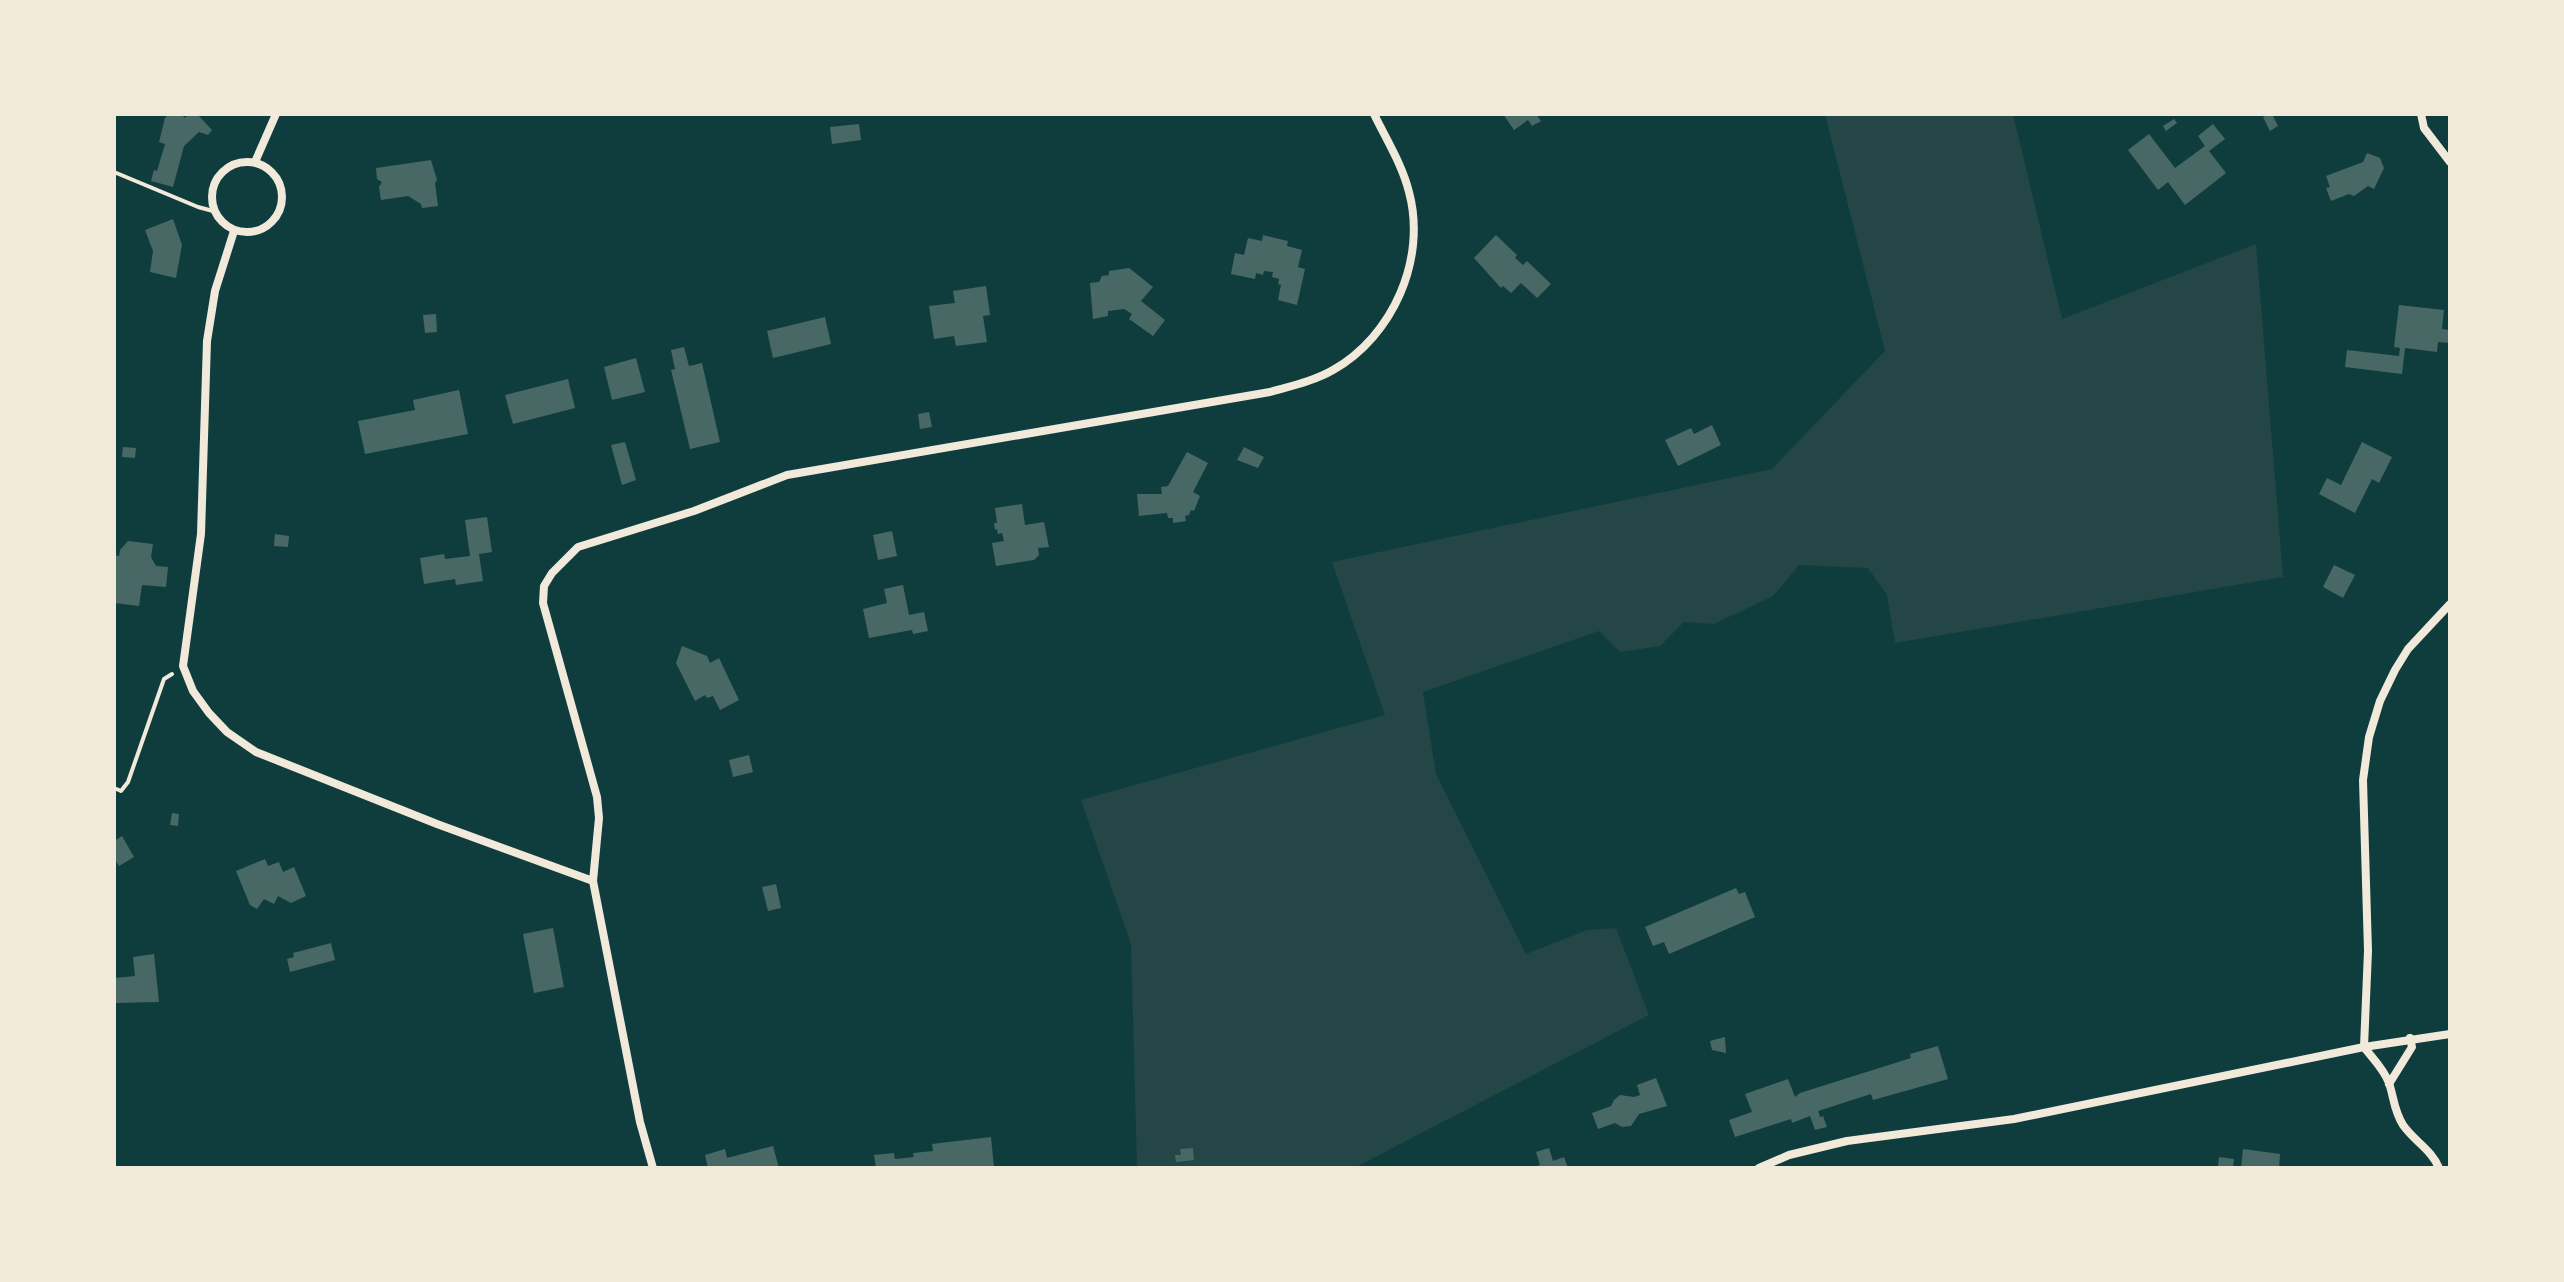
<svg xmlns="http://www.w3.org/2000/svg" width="2564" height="1282" font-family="'Work Sans',sans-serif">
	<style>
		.green { fill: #244646 }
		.building { fill: #486865 }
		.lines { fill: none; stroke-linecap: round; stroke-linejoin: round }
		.path { stroke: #f1e9da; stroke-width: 4 }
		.minor { stroke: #f1e9da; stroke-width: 8 }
	</style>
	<rect width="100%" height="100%" fill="#0f3d3e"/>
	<polygon class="green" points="1825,114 2013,114 2062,319 2256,244 2283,577 1895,643 1887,595 1868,568 1799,565 1773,596 1714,624 1684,622 1660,646 1620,652 1599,631 1423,692 1436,774 1526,954 1587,930 1616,928 1649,1015 1354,1168 1137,1168 1131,944 1081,800 1385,715 1332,562 1772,469 1885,351"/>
	<g class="building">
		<polygon points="169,114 181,114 185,118 188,114 197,114 212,130 208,135 199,132 184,146 173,187 151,181 154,170 157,171 165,144 159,142 165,118"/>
		<polygon points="1503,114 1536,114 1541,121 1532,126 1528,120 1514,130"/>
		<polygon points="2272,114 2278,126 2270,131 2263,117"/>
		<polygon points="2174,119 2177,123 2166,131 2163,126"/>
		<polygon points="859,124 861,140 832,144 830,127"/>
		<polygon points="2213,124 2225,139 2209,151 2226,173 2185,205 2168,182 2158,190 2128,150 2149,134 2175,168 2205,146 2198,136"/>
		<polygon points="2367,153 2380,158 2384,168 2374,189 2368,186 2354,196 2349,194 2331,201 2326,188 2330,187 2326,176 2363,162"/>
		<polygon points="431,160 437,180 435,183 438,206 422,208 421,204 408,196 381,200 379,187 382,182 377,179 376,168"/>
		<polygon points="173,219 182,245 176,278 150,272 153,251 145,230"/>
		<polygon points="1263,235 1288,241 1287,246 1302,250 1298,267 1305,269 1297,305 1278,300 1281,285 1278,284 1279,279 1272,277 1273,272 1264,271 1263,275 1256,273 1255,279 1231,274 1235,253 1244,255 1248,238 1262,241"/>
		<polygon points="1496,235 1517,255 1515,258 1523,265 1527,261 1551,284 1537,298 1521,283 1511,293 1503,286 1501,288 1474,258"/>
		<polygon points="1129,268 1153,287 1141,301 1165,320 1153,336 1129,319 1132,314 1124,309 1108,311 1108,316 1093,319 1090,283 1099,282 1102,276 1109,275 1109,271"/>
		<polygon points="986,286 990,315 983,316 987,342 956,346 954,336 934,339 929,306 955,303 953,291"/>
		<polygon points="2399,305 2444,310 2442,329 2450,330 2450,343 2438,342 2437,352 2405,348 2402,374 2345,367 2347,350 2399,356 2400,348 2394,347"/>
		<polygon points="436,314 437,332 425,333 423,315"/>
		<polygon points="825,317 831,344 773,358 767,331"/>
		<polygon points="684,347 689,366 702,363 720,442 690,449 671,370 675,369 671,350"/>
		<polygon points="636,358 645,392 612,400 604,367"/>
		<polygon points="568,379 575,408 513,424 505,395"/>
		<polygon points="459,390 468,434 365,454 358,421 415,410 413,400"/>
		<polygon points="929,412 932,427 920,429 918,414"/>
		<polygon points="1712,425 1721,445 1678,466 1665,440 1691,428 1694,434"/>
		<polygon points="625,442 636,480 622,485 611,445"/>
		<polygon points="2362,442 2392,457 2379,483 2372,479 2355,513 2319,494 2327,478 2341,485"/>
		<polygon points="123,447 136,448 135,458 122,457"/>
		<polygon points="1244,447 1264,457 1258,468 1237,460"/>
		<polygon points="1187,452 1208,463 1193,492 1200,496 1194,511 1191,510 1189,515 1185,516 1186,521 1173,523 1173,518 1168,518 1167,513 1139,516 1137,494 1162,494 1161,487 1168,486"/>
		<polygon points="1022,504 1025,525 1044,522 1049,547 1038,548 1039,555 1034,560 996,566 992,543 1004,541 1002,533 998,534 997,529 995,530 994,523 997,523 995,508"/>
		<polygon points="487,517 492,552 479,554 483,581 456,585 455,579 424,584 420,558 444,554 445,559 470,556 465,520"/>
		<polygon points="892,531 897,556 878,560 873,535"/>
		<polygon points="275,534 289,536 288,547 274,546"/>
		<polygon points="128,541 153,544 151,557 156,566 168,567 166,587 142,585 139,606 114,603 116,570 114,570 114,555 119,556 120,550"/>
		<polygon points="2334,565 2355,575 2343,598 2323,587"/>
		<polygon points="903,585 909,615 924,612 928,631 913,634 912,630 869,638 863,609 887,603 884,589"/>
		<polygon points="682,646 707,656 710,663 719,658 739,700 720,710 713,696 707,698 705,695 695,701 676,663"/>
		<polygon points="749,755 753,772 733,777 729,760"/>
		<polygon points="172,813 179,814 178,826 170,825"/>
		<polygon points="122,836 134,857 119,866 114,858 114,841"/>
		<polygon points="265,859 268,866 279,862 283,872 294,867 306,896 291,903 278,896 274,904 264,899 257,909 250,905 236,871"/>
		<polygon points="776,884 781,908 768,911 762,887"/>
		<polygon points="1736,888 1739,894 1745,892 1755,917 1669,954 1664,942 1653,946 1645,927"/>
		<polygon points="553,928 564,987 534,993 523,934"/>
		<polygon points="331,943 335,960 290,972 287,959 294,957 293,953"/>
		<polygon points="154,954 159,1002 114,1003 114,978 135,976 133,957"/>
		<polygon points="1725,1037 1726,1053 1712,1050 1710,1041"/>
		<polygon points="1938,1046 1948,1079 1873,1100 1871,1094 1818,1111 1820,1117 1823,1116 1827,1127 1815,1130 1810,1116 1792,1123 1791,1119 1735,1137 1729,1120 1752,1112 1745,1094 1788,1079 1795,1097 1800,1093 1911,1058 1910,1054"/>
		<polygon points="1656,1078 1667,1106 1639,1114 1631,1126 1622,1127 1615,1123 1598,1129 1592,1113 1611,1106 1614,1100 1620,1095 1634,1097 1640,1095 1637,1085"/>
		<polygon points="991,1137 994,1168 876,1168 874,1155 894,1153 895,1159 914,1157 913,1153 933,1151 932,1144"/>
		<polygon points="773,1146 779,1168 708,1168 705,1155 725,1149 727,1158"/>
		<polygon points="1193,1148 1194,1160 1176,1162 1175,1155 1181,1155 1180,1149"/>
		<polygon points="1549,1148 1553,1161 1564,1157 1568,1168 1531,1168 1540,1165 1536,1152"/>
		<polygon points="2243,1149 2280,1154 2279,1168 2241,1168"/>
		<polygon points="2219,1157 2234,1159 2233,1167 2218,1166"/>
	</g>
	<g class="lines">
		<g class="path">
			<polyline points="114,172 198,207 213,211"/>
			<polyline points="114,788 121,791 128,782 164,679 172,674"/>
		</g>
		<g class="minor">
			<polyline points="2421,114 2424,128 2450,162"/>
			<circle cx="247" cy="197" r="35"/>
			<polyline points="255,162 276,114"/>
			<polyline points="234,231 215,291 207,341 201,534 183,666 193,691 209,713 227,732 256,752 437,824 593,881"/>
			<polyline points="2364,1047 2368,951 2363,780 2369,737 2380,701 2395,670 2408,649 2450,604"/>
			<path d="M2364,1047c9,12 20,22 25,36 5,15 5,28 14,42 11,16 29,25 36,43"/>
			<polyline points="2389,1084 2412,1047 2410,1038"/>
			<path d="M653,1168l-13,-46 -47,-241 6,-63 -2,-21 -54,-194 1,-17 8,-13 26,-26 116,-36 93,-36 483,-83c21,-6 44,-11 63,-22 60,-34 94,-111 76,-178 -7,-28 -23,-53 -35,-78"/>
			<polyline points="1759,1168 1789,1155 1847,1141 2014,1119 2364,1047 2450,1034"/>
		</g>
	</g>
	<rect width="2564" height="1282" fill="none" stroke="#f1e9da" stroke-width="232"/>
</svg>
